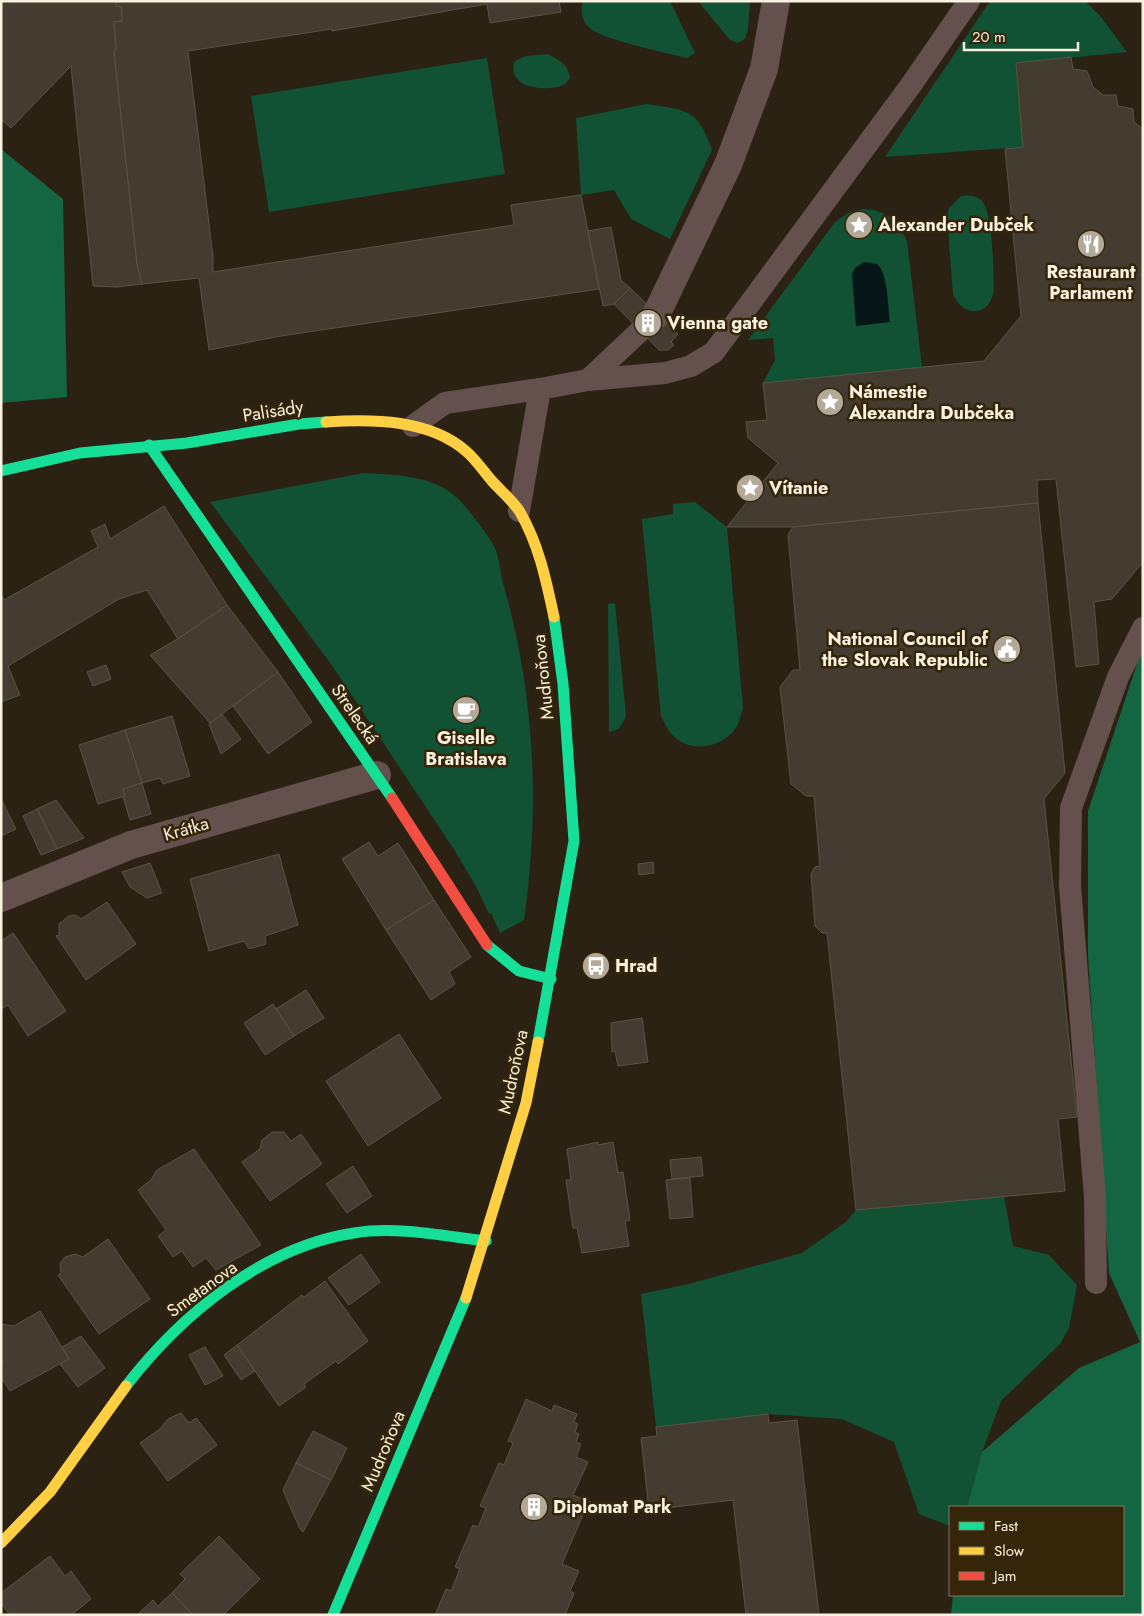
<svg xmlns="http://www.w3.org/2000/svg" width="1144" height="1616" font-family="Jost,sans-serif">
	<style>
		.green { fill: #115235 }
		.forest { fill: #146542 }
		.water { fill: #071718 }
		.building { fill: #443c30; stroke: #5a5346 }
		.lines { fill: none; stroke-linecap: round; stroke-linejoin: round }
		.lane { stroke: #64504c; stroke-width: 22 }
		.street { stroke: #64504c; stroke-width: 28 }
		.fast { stroke: #16e098; stroke-width: 11 }
		.slow { stroke: #ffcf43; stroke-width: 11 }
		.jam { stroke: #f24e42; stroke-width: 11 }
		.labels { text-anchor: middle; dominant-baseline: central; stroke-width: 5; stroke-linejoin: round; paint-order: stroke }
		.poi-label { font-size: 18px; font-weight: bold; fill: #faf1e0; stroke: #352609; text-anchor: start }
		.street-label { font-size: 18px; fill: #faf1e0; stroke: #352609 }
	</style>
	<rect width="100%" height="100%" fill="#2b2213"/>
	<g class="green">
		<path d="M583,1h87l25,52 -8,5c-20,-5 -82,-18 -96,-29 -9,-7 -11,-18 -8,-28z"/>
		<polygon points="698,1 750,1 748,29 745,39 737,43 729,39"/>
		<polygon points="990,1 1085,1 1101,17 1127,52 1016,63 1023,147 885,157"/>
		<path d="M548,54c11,6 20,10 22,24l-5,6c-17,9 -60,5 -50,-23l11,-5z"/>
		<polygon points="487,58 505,174 269,212 251,96"/>
		<path d="M646,104c41,6 52,5 66,46l-42,89 -39,-20 -17,-29 -33,5 -5,-77z"/>
		<path d="M961,196c6,-1 13,-1 19,3 14,11 13,72 14,91 -4,27 -31,28 -41,4l-6,-77 2,-9z"/>
		<polygon points="862,209 874,210 885,214 897,222 907,241 922,367 984,361 985,399 778,463 748,438 746,422 767,420 763,383 775,360 773,338 748,340 835,222 848,213"/>
		<path d="M364,473c31,2 70,2 93,25 10,9 31,37 37,48 6,12 6,28 10,41 31,108 36,222 20,333l-24,13 -9,-20 -2,1 -12,-26 -22,-37 -124,-187 -121,-162z"/>
		<path d="M695,502l32,25 16,181c-2,5 -3,11 -5,16 -10,21 -42,30 -61,15 -8,-6 -12,-15 -16,-23l-19,-197 31,-5v-10z"/>
		<polygon points="615,603 626,716 619,729 609,732 608,604"/>
		<polygon points="1004,1196 1013,1246 1049,1255 1077,1285 1069,1328 1060,1344 1001,1401 982,1452 967,1507 950,1507 950,1526 919,1514 894,1442 842,1419 768,1414 656,1427 641,1294 689,1284 802,1253 846,1222 856,1210"/>
	</g>
	<g class="forest">
		<polygon points="1,149 63,199 67,397 1,403"/>
		<polygon points="1143,646 1143,1615 951,1615 953,1595 1123,1595 1123,1507 967,1507 982,1452 1079,1368 1140,1342 1109,1273 1088,955 1088,811"/>
	</g>
	<path class="water" d="M864,262c5,1 11,0 15,4 9,10 9,43 11,56l-34,4 -4,-52 3,-6z"/>
	<g class="building">
		<polygon points="1,1 116,1 116,6 122,7 122,21 114,22 116,50 114,51 137,264 142,284 117,287 93,286 71,66 11,128 1,119"/>
		<polygon points="116,1 559,1 561,12 490,23 487,4 332,31 332,29 188,51 213,257 213,272 514,225 511,205 581,195 599,289 281,336 209,350 199,278 142,284 137,264 114,51 116,50 114,22 122,21 122,7 116,6"/>
		<polygon points="1071,57 1073,69 1087,71 1093,87 1103,95 1116,95 1118,106 1133,109 1134,122 1143,129 1143,562 1112,599 1094,602 1099,664 1076,667 1056,479 1037,480 1038,503 793,527 727,527 778,463 748,438 746,422 767,420 763,383 984,361 1021,316 1005,149 1023,147 1016,63"/>
		<polygon points="611,227 621,280 630,288 614,304 603,306 588,231"/>
		<polygon points="630,288 678,334 671,342 674,345 668,350 659,350 614,304"/>
		<polygon points="1038,503 1065,773 1044,799 1077,1117 1058,1119 1065,1191 856,1210 827,933 822,933 815,926 811,874 815,867 820,866 814,796 806,796 791,784 780,687 793,670 800,670 788,535 793,527"/>
		<polygon points="164,506 227,605 178,639 147,590 119,599 8,666 20,695 1,702 1,594 4,600 98,547 91,531 105,524 110,539"/>
		<polygon points="227,605 278,672 210,723 150,655 184,635"/>
		<polygon points="106,665 111,679 93,686 87,672"/>
		<polygon points="278,672 312,722 268,754 233,706"/>
		<polygon points="222,714 241,739 221,754 209,724"/>
		<polygon points="172,716 190,776 163,784 160,778 142,783 125,730"/>
		<polygon points="125,730 142,783 123,789 125,796 98,804 79,745"/>
		<polygon points="142,783 151,814 130,820 123,797 125,796 123,789"/>
		<polygon points="1,799 16,829 1,836"/>
		<polygon points="56,800 84,838 57,849 37,809"/>
		<polygon points="37,809 57,849 41,855 23,816"/>
		<polygon points="369,842 378,856 398,843 434,900 386,930 342,859"/>
		<polygon points="279,854 298,925 265,936 266,944 249,949 244,941 209,951 190,879"/>
		<polygon points="653,862 654,873 639,875 638,864"/>
		<polygon points="150,863 162,893 147,898 130,887 122,872"/>
		<polygon points="434,900 471,957 449,972 455,984 431,1000 386,930"/>
		<polygon points="107,902 136,944 86,980 56,936 59,935 59,924 69,916 75,915 81,919"/>
		<polygon points="13,933 66,1011 28,1036 8,1005 1,1009 1,941"/>
		<polygon points="306,990 324,1018 294,1036 276,1009"/>
		<polygon points="273,1004 294,1036 265,1055 244,1023"/>
		<polygon points="642,1018 648,1062 618,1066 615,1051 612,1052 611,1023"/>
		<polygon points="399,1034 441,1098 368,1146 326,1081"/>
		<polygon points="272,1132 284,1132 291,1141 301,1134 322,1164 270,1201 242,1162 260,1149 262,1140"/>
		<polygon points="598,1142 598,1145 613,1142 618,1173 623,1172 630,1220 625,1221 629,1246 582,1253 577,1228 573,1228 566,1180 571,1180 567,1149"/>
		<polygon points="194,1149 261,1245 216,1270 206,1258 193,1267 182,1251 173,1257 158,1236 166,1230 138,1190 151,1180 157,1170"/>
		<polygon points="701,1157 703,1176 672,1179 670,1160"/>
		<polygon points="353,1166 372,1196 347,1213 326,1184"/>
		<polygon points="690,1178 693,1217 670,1219 666,1180"/>
		<polygon points="108,1239 150,1299 99,1334 58,1275 61,1273 60,1264 65,1257 75,1254 83,1257"/>
		<polygon points="361,1254 380,1282 349,1305 328,1278"/>
		<polygon points="325,1281 368,1341 338,1364 336,1361 304,1384 306,1387 279,1406 237,1345 302,1295 304,1297"/>
		<polygon points="40,1311 69,1359 10,1391 1,1377 1,1363 3,1361 1,1358 1,1324 14,1326"/>
		<polygon points="81,1336 105,1368 78,1387 60,1364 69,1359 62,1347"/>
		<polygon points="237,1345 255,1371 241,1380 224,1355"/>
		<polygon points="205,1347 223,1376 205,1385 189,1355"/>
		<polygon points="526,1399 552,1411 554,1405 577,1414 574,1422 578,1424 575,1432 579,1434 576,1442 581,1444 576,1457 588,1462 573,1495 598,1505 597,1507 588,1503 562,1564 579,1571 570,1591 574,1593 565,1615 435,1615 446,1589 451,1591 460,1569 455,1567 473,1525 478,1527 486,1508 480,1506 499,1463 504,1465 513,1443 508,1441"/>
		<polygon points="181,1413 189,1423 196,1418 217,1445 168,1481 140,1443 160,1429 168,1419"/>
		<polygon points="768,1414 769,1423 797,1420 819,1615 746,1615 733,1500 649,1510 641,1438 657,1436 656,1427"/>
		<polygon points="313,1431 347,1448 331,1480 296,1463"/>
		<polygon points="296,1463 331,1480 303,1532 300,1529 283,1490"/>
		<polygon points="219,1536 260,1579 223,1615 193,1615 172,1593 185,1579 180,1574"/>
		<polygon points="50,1556 65,1576 71,1571 91,1599 71,1615 10,1615 1,1603 1,1593"/>
		<polygon points="172,1593 193,1615 137,1615 153,1600 158,1606"/>
	</g>
	<g class="lines">
		<g class="lane">
			<polyline points="588,380 640,331"/>
			<polyline points="413,426 445,403 540,389"/>
			<polyline points="519,511 540,389 588,380 665,373 691,366 714,352 911,85 969,1"/>
			<polyline points="1096,1283 1095,1197 1070,886 1071,808 1118,677 1143,628"/>
		</g>
		<g class="street">
			<polyline points="656,315 728,165 764,69 776,1"/>
			<polyline points="1,898 131,845 377,775"/>
		</g>
		<g class="fast">
			<polyline points="149,445 392,798"/>
			<polyline points="1,471 80,453 187,443 299,424 326,422"/>
			<polyline points="487,945 519,971 551,979"/>
			<polyline points="538,1042 574,841 563,684 554,617"/>
			<path d="M126,1386c55,-71 136,-139 228,-153 43,-7 89,3 132,8"/>
			<polyline points="333,1615 466,1298"/>
		</g>
		<g class="slow">
			<path d="M326,422c47,-3 104,-3 141,30 10,9 17,20 25,29 9,10 21,20 28,31 19,33 26,68 34,105"/>
			<polyline points="466,1298 526,1103 538,1042"/>
			<polyline points="1,1543 50,1492 126,1386"/>
		</g>
		<polyline class="jam" points="392,798 487,945"/>
	</g>
	<defs>
		<symbol id="sight-disc" viewBox="-11 -11 22 22"><circle r="9.5" fill="#b2a998" stroke="#352609"/><path d="M0-6L1.8-2.2L6-1.7L2.9 1.2L3.7 5.4L0 3.3L-3.7 5.4L-2.9 1.2L-6-1.7L-1.8-2.2Z" fill="#fff"/></symbol>
		<symbol id="restaurant-disc" viewBox="-11 -11 22 22"><circle r="9.5" fill="#b2a998" stroke="#352609"/><path d="M-5-6h1v4h1v-4h1v4h1v-4h1v5L-1.5 .5V6h-2V.5L-5-1ZM5-6V6H3V1.5H1.5Q1.5-4 5-6Z" fill="#fff"/></symbol>
		<symbol id="building-disc" viewBox="-11 -11 22 22"><circle r="9.5" fill="#b2a998" stroke="#352609"/><path d="M-4-6H4V6H1V3H-1V6H-4ZM-2.5-4.3h1.7v1.8h-1.7ZM.8-4.3h1.7v1.8H.8ZM-2.5-1h1.7V.8h-1.7ZM.8-1h1.7V.8H.8Z" fill="#fff"/></symbol>
		<symbol id="civic-disc" viewBox="-11 -11 22 22"><circle r="9.5" fill="#b2a998" stroke="#352609"/><path d="M-.6-6.5H3V-4.5H.6V-3L4-1V1h2V6H-6V1h2V-1L-.6-3ZM-1.2 2.5V6h2.4V2.5Z" fill="#fff"/></symbol>
		<symbol id="cafe-disc" viewBox="-11 -11 22 22"><circle r="9.5" fill="#b2a998" stroke="#352609"/><path d="M-5.5-4.5H6V0H3Q3 3.5 0 3.5H-2.5Q-5.5 3.5-5.5 0ZM3-3.2v2h1.7v-2ZM-6 4.5H4V6H-6Z" fill="#fff"/></symbol>
		<symbol id="bus-disc" viewBox="-11 -11 22 22"><circle r="9.5" fill="#b2a998" stroke="#352609"/><path d="M-5-6H5V4H4V6H2V4H-2V6H-4V4H-5ZM-3.5-4V0h7V-4ZM-3.5 1.2v1.5H-2V1.2ZM2 1.2v1.5H3.5V1.2Z" fill="#fff"/></symbol>
	</defs>
	<g fill-rule="evenodd">
		<use href="#sight-disc" x="843" y="209" width="32" height="32"/>
		<use href="#restaurant-disc" x="1075" y="228" width="32" height="32"/>
		<use href="#building-disc" x="632" y="307" width="32" height="32"/>
		<use href="#sight-disc" x="814" y="386" width="32" height="32"/>
		<use href="#sight-disc" x="734" y="472" width="32" height="32"/>
		<use href="#civic-disc" x="991" y="633" width="32" height="32"/>
		<use href="#cafe-disc" x="450" y="694" width="32" height="32"/>
		<use href="#bus-disc" x="580" y="950" width="32" height="32"/>
		<use href="#building-disc" x="518" y="1491" width="32" height="32"/>
	</g>
	<g class="labels">
		<g class="poi-label">
			<text x="878" y="225">Alexander Dubček</text>
			<text x="1091" y="272" text-anchor="middle">Restaurant<tspan x="1091" dy="21">Parlament</tspan></text>
			<text x="667" y="323">Vienna gate</text>
			<text x="849" y="392">Námestie<tspan x="849" dy="21">Alexandra Dubčeka</tspan></text>
			<text x="769" y="488">Vítanie</text>
			<text x="988" y="639" text-anchor="end">National Council of<tspan x="988" dy="21">the Slovak Republic</tspan></text>
			<text x="466" y="738" text-anchor="middle">Giselle<tspan x="466" dy="21">Bratislava</tspan></text>
			<text x="615" y="966">Hrad</text>
			<text x="553" y="1507">Diplomat Park</text>
		</g>
		<g class="street-label">
			<text transform="translate(273 411) rotate(-9)">Palisády</text>
			<text transform="translate(543 677) rotate(-96)">Mudroňova</text>
			<text transform="translate(355 714) rotate(55)">Strelecká</text>
			<text transform="translate(186 829) rotate(-16)">Krátka</text>
			<text transform="translate(513 1072) rotate(-78)">Mudroňova</text>
			<text transform="translate(202 1289) rotate(-36)">Smetanova</text>
			<text transform="translate(383 1451) rotate(-67)">Mudroňova</text>
		</g>
	</g>
	<rect width="1144" height="1616" fill="none" stroke="#faf1e0" stroke-width="5"/>
	<rect x="949" y="1506" width="175" height="90" fill="#352609" stroke="#84775f"/>
	<rect x="959" y="1522" width="25" height="8" fill="#16e098" stroke="#84775f"/>
	<text x="994" y="1531" font-size="15" fill="#faf1e0">Fast</text>
	<rect x="959" y="1547" width="25" height="8" fill="#ffcf43" stroke="#84775f"/>
	<text x="994" y="1556" font-size="15" fill="#faf1e0">Slow</text>
	<rect x="959" y="1572" width="25" height="8" fill="#f24e42" stroke="#84775f"/>
	<text x="994" y="1581" font-size="15" fill="#faf1e0">Jam</text>
	<path d="M964 42v8h114v-8" fill="none" stroke="#faf1e0" stroke-width="2.5"/>
	<text x="972" y="42" font-size="15" fill="#faf1e0" stroke="#352609" stroke-width="4" paint-order="stroke">20 m</text>
</svg>
